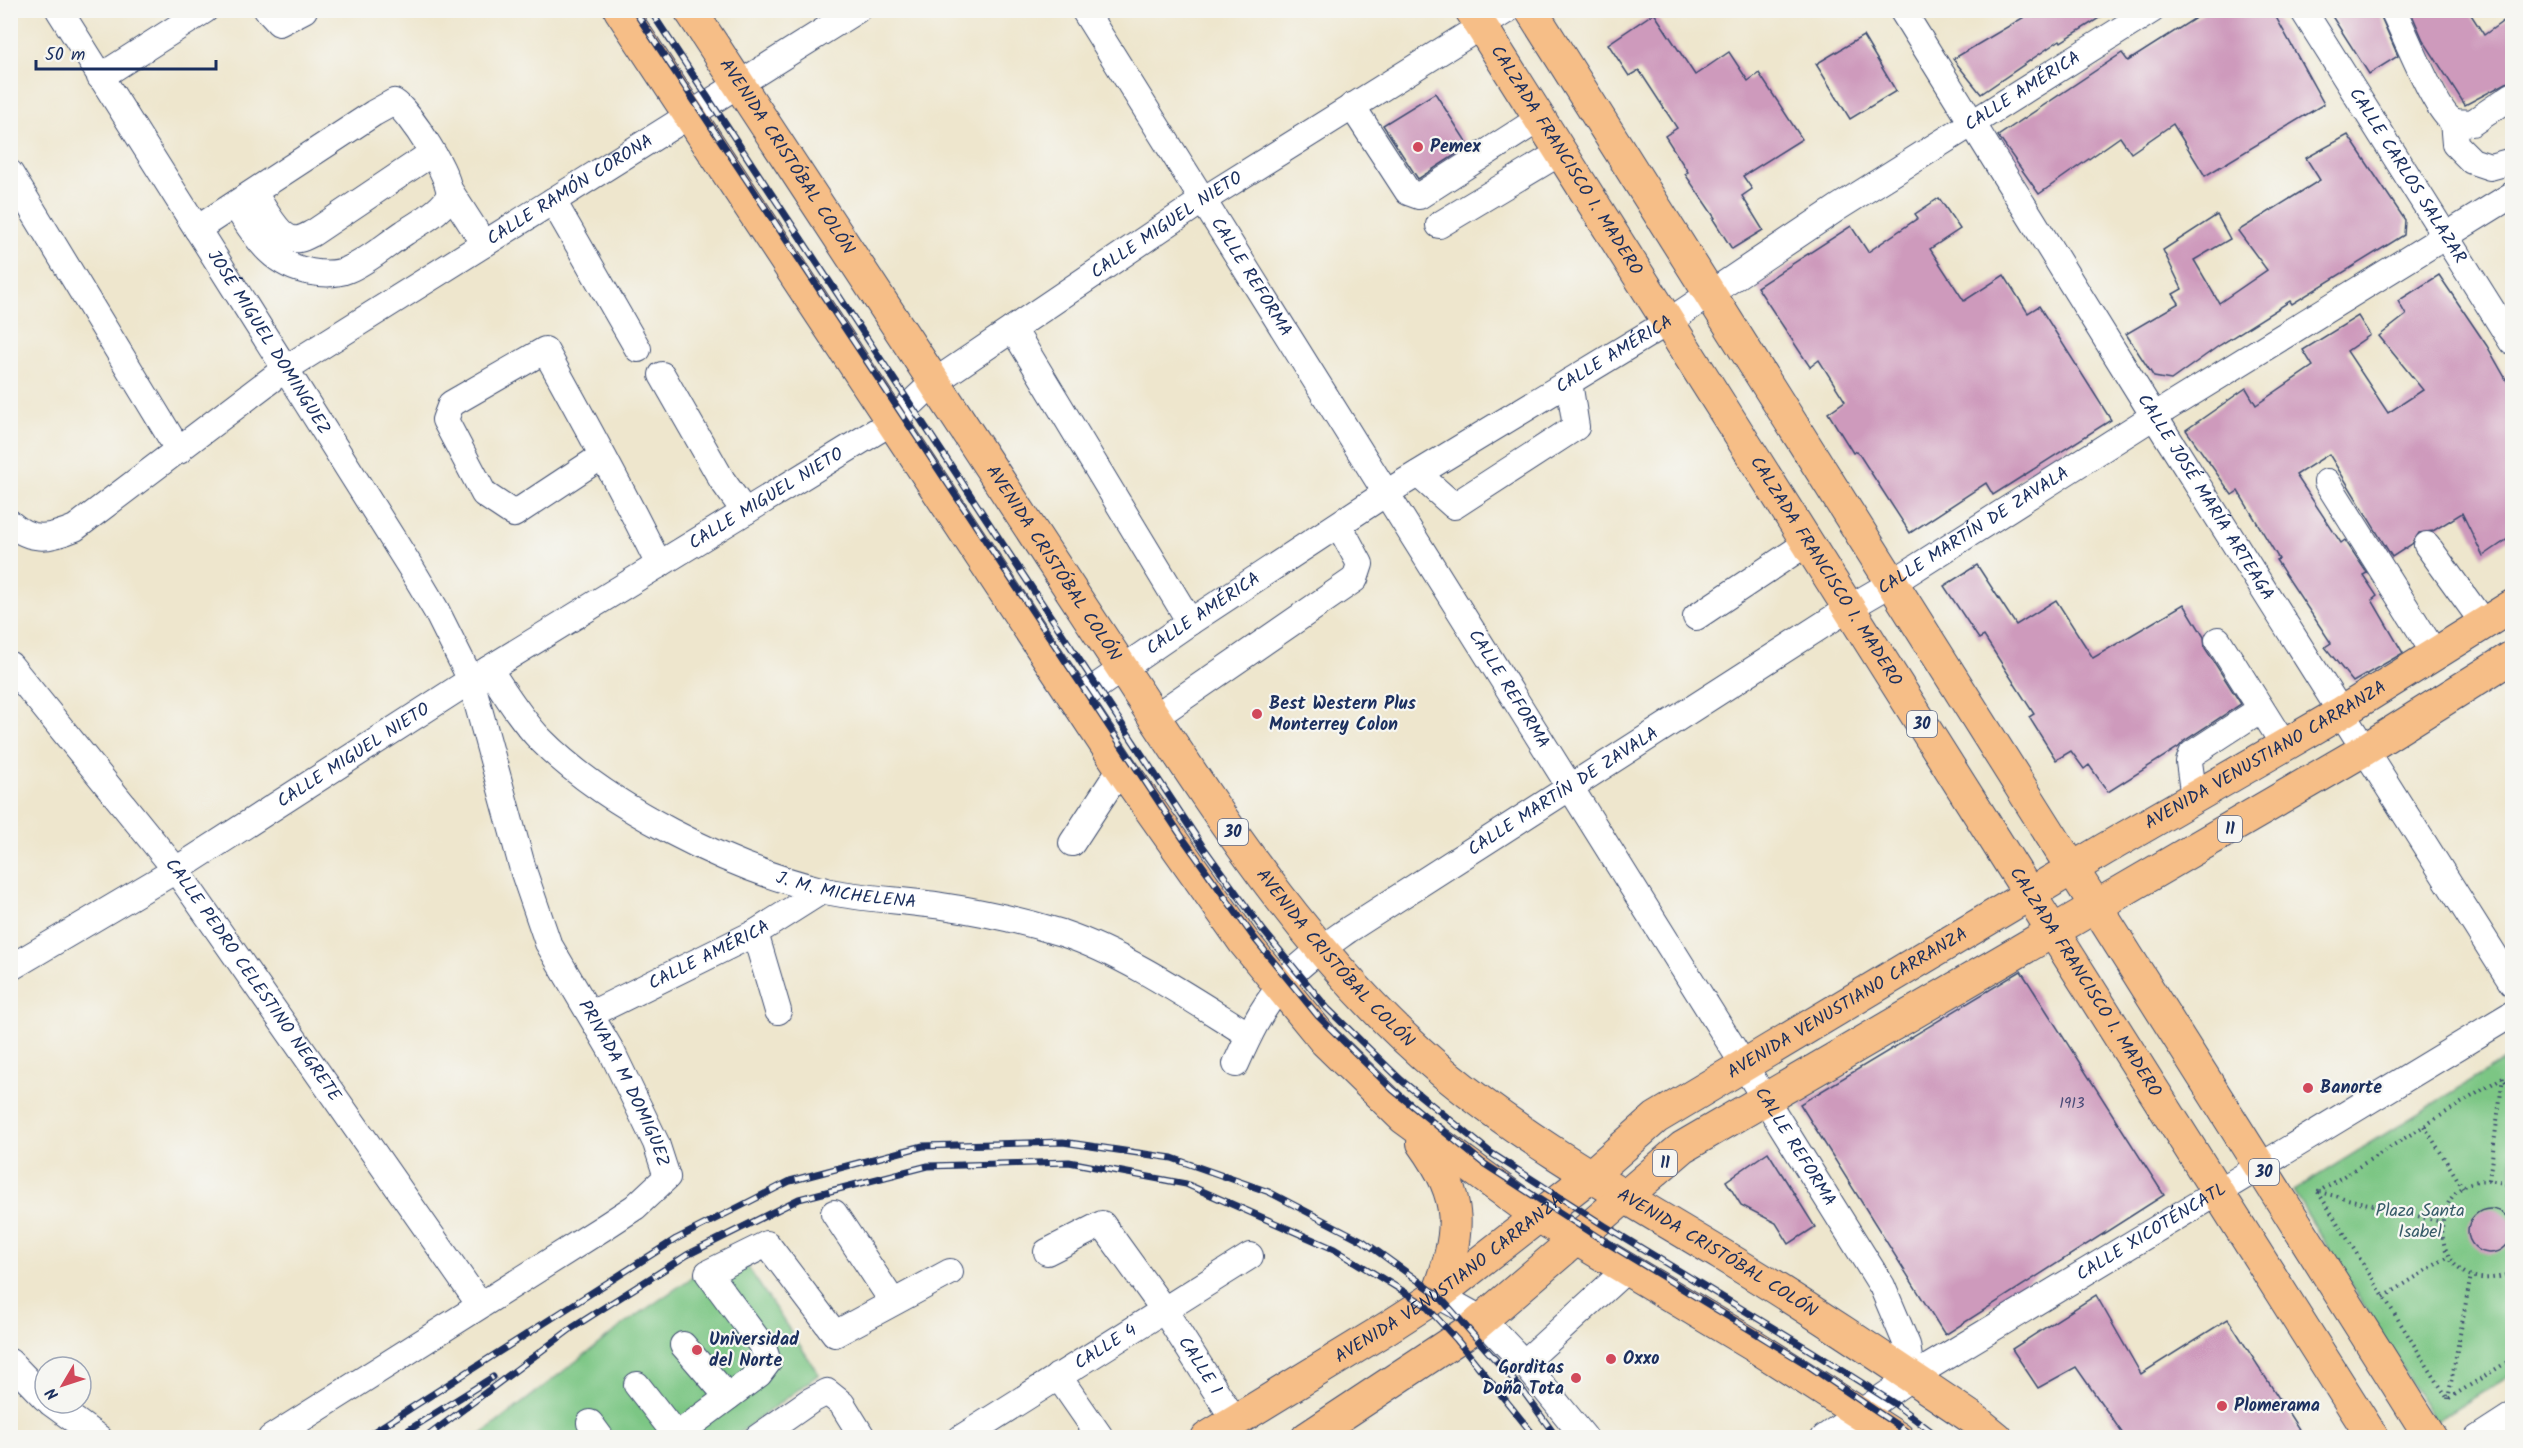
<svg xmlns="http://www.w3.org/2000/svg" width="2523" height="1448" font-family="Kalam,sans-serif">
	<style>
		.green { fill: #7cc684; stroke: #4c7a71; stroke-width: 1.5 }
		.building { fill: #ce9abc }
		.lines { fill: none; stroke-linecap: round; stroke-linejoin: round }
		.minor-casing { stroke: #3b4a6f; stroke-width: 28 }
		.major-casing { stroke: #3b4a6f; stroke-width: 34 }
		.path { stroke: #3b4a6f; stroke-width: 4; stroke-dasharray: 1.5 4.5; stroke-linecap: butt }
		.minor { stroke: #fff; stroke-width: 26 }
		.major { stroke: #f6be87; stroke-width: 32 }
		.rail-casing { stroke: #1b2f5e; stroke-width: 7 }
		.rail { stroke: #f6f6f2; stroke-width: 4.5; stroke-dasharray: 14; stroke-linecap: butt }
		.poi-dot { fill: #d1495b; stroke: #f6f6f2; stroke-width: 2 }
		.labels { text-anchor: middle; dominant-baseline: central; stroke-width: 4.5; stroke-linejoin: round; paint-order: stroke }
		.number-label { font-size: 15px; fill: #484a76 }
		.shield { fill: #f6f6f2; stroke: #5d6b8a; stroke-width: 1.5 }
		.shield-label { font-size: 16px; font-weight: bold; fill: #1b2f5e }
		.street-label { font-size: 18px; fill: #1b2f5e; stroke: #f6f6f2 }
		.poi-label { font-size: 18px; font-weight: bold; fill: #1b2f5e; stroke: #f6f6f2; text-anchor: start }
		.park-label { font-size: 18px; fill: #385c69; stroke: #f6f6f2 }
	</style>
	<rect width="100%" height="100%" fill="#f6f6f2"/>
	<filter id="ink" filterUnits="userSpaceOnUse"><feTurbulence type="fractalNoise" baseFrequency=".0167" numOctaves="2"/><feDisplacementMap in="SourceGraphic" scale="12" xChannelSelector="R" yChannelSelector="G"/><feConvolveMatrix kernelMatrix="1 2 1 2 8 2 1 2 1" color-interpolation-filters="sRGB"/></filter>
	<filter id="wash" filterUnits="userSpaceOnUse"><feTurbulence type="fractalNoise" baseFrequency=".008" numOctaves="4" result="noise"/><feDisplacementMap in="SourceGraphic" scale="24" xChannelSelector="R" yChannelSelector="G"/><feGaussianBlur stdDeviation="1.35" result="paint"/><feColorMatrix in="noise" values="0 0 0 0 0 0 0 0 0 0 0 0 0 0 0 0 0 1.4 0 .05"/><feComposite in="paint" operator="in"/></filter>
	<g filter="url(#wash)">
		<rect width="100%" height="100%" fill="#eee6cd"/>
		<g class="green">
			<polygon points="2511,1056 2512,1059 2512,1374 2435,1422 2293,1191"/>
			<polygon points="735,1248 819,1374 734,1437 477,1438 623,1325"/>
		</g>
		<g id="blocks">
			<g class="building">
				<polygon points="2036,10 2112,10 2061,42 2060,40 1981,94 1953,59"/>
				<polygon points="2208,10 2272,10 2324,104 2205,176 2173,124 2131,153 2120,137 2039,194 1998,136 2122,53 2128,61"/>
				<polygon points="2328,10 2378,10 2398,56 2369,74"/>
				<polygon points="2410,10 2468,10 2484,35 2512,15 2512,80 2465,105 2423,40"/>
				<polygon points="1654,13 1695,75 1729,52 1748,81 1759,73 1802,139 1743,176 1752,189 1742,196 1763,230 1732,249 1713,219 1715,218 1685,174 1688,172 1665,136 1677,128 1639,70 1629,76 1608,44"/>
				<polygon points="1863,36 1896,91 1850,119 1816,64"/>
				<polygon points="1435,93 1469,146 1418,179 1383,125"/>
				<polygon points="2348,135 2405,220 2404,235 2292,304 2290,301 2220,345 2171,380 2154,377 2126,334 2179,303 2173,294 2182,289 2163,250 2217,215 2230,239 2194,260 2219,303 2267,270 2238,231 2320,180 2306,158"/>
				<polygon points="1939,198 1960,229 1930,249 1964,301 2004,275 2028,313 2039,306 2111,420 1993,495 1986,483 1910,533 1857,451 1853,453 1828,413 1845,401 1819,360 1810,367 1757,287 1851,226 1868,252 1918,218 1915,214"/>
				<polygon points="2439,275 2487,346 2512,390 2512,536 2483,556 2462,513 2433,531 2419,533 2412,544 2392,557 2329,454 2296,475 2341,543 2345,540 2367,573 2363,575 2377,596 2372,600 2403,653 2353,682 2325,647 2331,643 2276,560 2279,559 2238,491 2232,495 2186,430 2246,388 2256,405 2313,366 2303,350 2358,316 2370,335 2347,351 2388,413 2423,390 2379,336 2406,315 2398,301"/>
				<polygon points="1977,565 2016,625 2056,600 2093,658 2184,604 2204,637 2205,648 2241,704 2184,741 2179,747 2108,792 2089,765 2084,769 2071,751 2056,760 2029,717 2034,714 1984,636 1979,639 1944,586"/>
				<polygon points="2021,971 2164,1195 1945,1335 1800,1104"/>
				<polygon points="1768,1152 1815,1227 1789,1244 1776,1223 1741,1205 1726,1181"/>
				<circle cx="2490" cy="1231" r="22"/>
				<polygon points="2096,1295 2141,1374 2228,1319 2304,1437 2125,1437 2076,1367 2038,1388 2012,1349"/>
			</g>
		</g>
	</g>
	<g filter="url(#ink)">
		<use href="#blocks" fill-opacity="0" stroke="#3b4a6f" stroke-width="1.5"/>
		<g class="lines">
			<defs>
				<g id="minor">
					<path id="s1" d="M59,10l352,558 25,42 35,70 53,193 24,70 64,109 44,91 11,34 -32,30 -29,19 -335,212"/>
					<polyline points="267,10 279,23 304,10"/>
					<path id="s2" d="M1084,10l798,1276 25,59 5,32"/>
					<path id="s3" d="M1902,10l252,406 358,567"/>
					<path id="s4" d="M2303,10l209,332"/>
					<path d="M2393,10c11,21 43,103 60,111 5,2 13,1 19,2l40,-27"/>
					<polyline points="100,77 205,10"/>
					<polyline points="1352,106 1408,192 1419,196 1539,119"/>
					<polyline points="2453,121 2455,144 2472,161 2490,167 2512,161"/>
					<polyline points="10,173 179,451"/>
					<polyline points="450,191 484,244"/>
					<path d="M254,193c9,13 26,50 45,46 5,-1 10,-4 14,-6l119,-80"/>
					<polyline points="553,201 638,349"/>
					<polyline points="1439,225 1561,152"/>
					<path d="M197,229l177,-116 20,-11c15,9 59,77 55,93 -5,16 -31,28 -45,38 -18,12 -37,29 -57,37 -12,5 -24,4 -36,2 -40,-7 -55,-35 -76,-67"/>
					<polyline points="1013,329 1190,622"/>
					<polyline points="662,375 722,480 745,512"/>
					<path d="M602,456l-88,58 -30,-20 -39,-74 6,-16 94,-54c39,71 79,142 114,215"/>
					<polyline points="1418,474 1454,506 1576,427 1569,382"/>
					<polyline points="2327,482 2435,654"/>
					<path id="s5" d="M10,523c22,20 41,15 65,5l210,-159 572,-359"/>
					<polyline points="2427,545 2484,624"/>
					<polyline points="1696,617 1807,543"/>
					<polyline points="2218,640 2284,745"/>
					<path id="s6" d="M10,665l166,205 304,435"/>
					<path id="s7" d="M489,669c16,24 31,49 51,70 66,67 189,129 281,151 39,9 81,10 121,16 41,6 81,15 120,27 65,22 129,66 187,102"/>
					<path id="s8" d="M1077,700l113,-78 196,-129 282,-171 171,-115 313,-197"/>
					<polyline points="1155,717 1355,579 1360,564 1339,525"/>
					<polyline points="2194,798 2189,762 2192,754 2261,709"/>
					<polyline points="1072,843 1121,768"/>
					<polyline points="755,933 778,1011"/>
					<path id="s9" d="M10,968l166,-98 295,-190 422,-259 40,-38 270,-183 304,-190"/>
					<path id="s10" d="M591,1014l164,-81 68,-43"/>
					<path id="s11" d="M1236,1064c12,-27 25,-55 44,-77 18,-23 44,-40 68,-57l501,-322 43,-25 262,-167 358,-221"/>
					<polyline points="834,1213 893,1302"/>
					<path id="s12" d="M1047,1252l55,-28 62,86 71,111"/>
					<polyline points="1438,1295 1483,1320 1524,1363 1585,1438"/>
					<polyline points="683,1345 728,1397"/>
					<polyline points="10,1362 45,1398"/>
					<polyline points="1524,1363 1626,1270"/>
					<polyline points="1058,1376 1101,1438"/>
					<polyline points="637,1385 676,1435"/>
					<polyline points="51,1403 99,1438"/>
					<polyline points="590,1423 601,1438"/>
					<polyline points="673,1438 759,1374 768,1362 763,1347 708,1273 767,1244 835,1334 950,1272"/>
					<polyline points="757,1438 810,1401 827,1392 842,1404 863,1438"/>
					<path id="s13" d="M961,1438l289,-182"/>
					<path id="s14" d="M1824,1438l88,-61 600,-363"/>
					<polyline points="2478,1438 2512,1416"/>
				</g>
				<g id="major">
					<polyline points="620,10 1121,768 1244,942 1325,1041 1404,1118 1538,1216 1753,1345 1898,1438"/>
					<path id="s15" d="M690,10c137,206 271,414 407,620 103,155 203,323 348,444 85,70 183,124 277,181 86,52 170,109 253,165l22,18"/>
					<path id="s16" d="M1471,10l902,1428"/>
					<polyline points="1531,10 2431,1438"/>
					<path d="M1423,1143c41,57 38,87 15,152"/>
					<path id="s17" d="M1207,1438l180,-110 51,-33 152,-119 66,-58 449,-269 237,-137 170,-106"/>
					<polyline points="1307,1438 1470,1330 1683,1147 2364,750 2512,657"/>
				</g>
			</defs>
			<use href="#minor" class="minor-casing"/>
			<use href="#major" class="major-casing"/>
			<g class="path">
				<polyline points="2424,1126 2463,1188"/>
				<polyline points="2489,1180 2503,1077"/>
				<path d="M2512,1186c-93,-37 -93,123 0,87"/>
				<polyline points="2318,1192 2448,1399 2512,1359"/>
				<polyline points="2318,1192 2503,1077 2512,1092"/>
				<polyline points="2319,1192 2442,1222"/>
				<polyline points="2384,1297 2449,1256"/>
				<polyline points="2448,1399 2471,1275"/>
			</g>
			<use href="#minor" class="minor"/>
			<use href="#major" class="major"/>
			<defs>
				<g id="rail">
					<polyline points="634,10 1184,840 1255,939 1318,1016 1393,1090 1483,1163 1596,1236 1803,1362 1916,1438"/>
					<polyline points="650,10 1201,844 1263,930 1327,1008 1401,1080 1491,1153 1605,1226 1813,1352 1895,1404 1940,1438"/>
					<polyline points="364,1438 676,1239 790,1181 923,1146 1063,1142 1172,1158 1269,1192 1363,1241 1438,1295 1523,1391 1557,1438"/>
					<polyline points="396,1438 493,1377"/>
					<polyline points="425,1438 572,1328 687,1255 799,1199 928,1166 1069,1162 1186,1184 1334,1249 1424,1304 1457,1340 1536,1438"/>
				</g>
			</defs>
			<use href="#rail" class="rail-casing"/>
			<use href="#rail" class="rail"/>
		</g>
	</g>
	<g class="poi-dot">
		<circle cx="1418" cy="147" r="6"/>
		<circle cx="1257" cy="714" r="6"/>
		<circle cx="2308" cy="1088" r="6"/>
		<circle cx="697" cy="1350" r="6"/>
		<circle cx="1611" cy="1359" r="6"/>
		<circle cx="1576" cy="1378" r="6"/>
		<circle cx="2222" cy="1406" r="6"/>
	</g>
	<g class="labels">
		<g class="number-label">
			<text x="2072" y="1104">1913</text>
		</g>
		<g class="shield">
			<rect x="1907" y="711" width="30" height="26" rx="4.5"/>
			<rect x="2218" y="816" width="24" height="26" rx="4.5"/>
			<rect x="1218" y="819" width="30" height="26" rx="4.5"/>
			<rect x="1653" y="1150" width="24" height="26" rx="4.5"/>
			<rect x="2249" y="1159" width="30" height="26" rx="4.5"/>
		</g>
		<g class="shield-label">
			<text x="1922" y="724">30</text>
			<text x="2230" y="829">11</text>
			<text x="1233" y="832">30</text>
			<text x="1665" y="1163">11</text>
			<text x="2264" y="1172">30</text>
		</g>
		<g class="street-label">
			<text stroke="none"><textPath href="#s8" startOffset="1125">CALLE AMÉRICA</textPath></text>
			<text stroke="none"><textPath href="#s15" startOffset="176">AVENIDA CRISTÓBAL COLÓN</textPath></text>
			<text stroke="none"><textPath href="#s16" startOffset="178">CALZADA FRANCISCO I. MADERO</textPath></text>
			<text stroke="none"><textPath href="#s4" startOffset="196">CALLE CARLOS SALAZAR</textPath></text>
			<text stroke="none"><textPath href="#s5" startOffset="670">CALLE RAMÓN CORONA</textPath></text>
			<text stroke="none"><textPath href="#s9" startOffset="1376">CALLE MIGUEL NIETO</textPath></text>
			<text stroke="none"><textPath href="#s2" startOffset="315">CALLE REFORMA</textPath></text>
			<text stroke="none"><textPath href="#s1" startOffset="393">JOSÉ MIGUEL DOMINGUEZ</textPath></text>
			<text stroke="none"><textPath href="#s8" startOffset="639">CALLE AMÉRICA</textPath></text>
			<text stroke="none"><textPath href="#s3" startOffset="574">CALLE JOSÉ MARÍA ARTEAGA</textPath></text>
			<text stroke="none"><textPath href="#s9" startOffset="890">CALLE MIGUEL NIETO</textPath></text>
			<text stroke="none"><textPath href="#s11" startOffset="920">CALLE MARTÍN DE ZAVALA</textPath></text>
			<text stroke="none"><textPath href="#s15" startOffset="662">AVENIDA CRISTÓBAL COLÓN</textPath></text>
			<text stroke="none"><textPath href="#s16" startOffset="664">CALZADA FRANCISCO I. MADERO</textPath></text>
			<text stroke="none"><textPath href="#s8" startOffset="153">CALLE AMÉRICA</textPath></text>
			<text stroke="none"><textPath href="#s2" startOffset="801">CALLE REFORMA</textPath></text>
			<text stroke="none"><textPath href="#s17" startOffset="1262">AVENIDA VENUSTIANO CARRANZA</textPath></text>
			<text stroke="none"><textPath href="#s9" startOffset="404">CALLE MIGUEL NIETO</textPath></text>
			<text stroke="none"><textPath href="#s11" startOffset="434">CALLE MARTÍN DE ZAVALA</textPath></text>
			<text stroke="none"><textPath href="#s7" startOffset="434">J. M. MICHELENA</textPath></text>
			<text stroke="none"><textPath href="#s10" startOffset="132">CALLE AMÉRICA</textPath></text>
			<text stroke="none"><textPath href="#s15" startOffset="1148">AVENIDA CRISTÓBAL COLÓN</textPath></text>
			<text stroke="none"><textPath href="#s6" startOffset="398">CALLE PEDRO CELESTINO NEGRETE</textPath></text>
			<text stroke="none"><textPath href="#s16" startOffset="1150">CALZADA FRANCISCO I. MADERO</textPath></text>
			<text stroke="none"><textPath href="#s17" startOffset="776">AVENIDA VENUSTIANO CARRANZA</textPath></text>
			<text stroke="none"><textPath href="#s1" startOffset="1221">PRIVADA M DOMIGUEZ</textPath></text>
			<text stroke="none"><textPath href="#s2" startOffset="1341">CALLE REFORMA</textPath></text>
			<text stroke="none"><textPath href="#s14" startOffset="387">CALLE XICOTÉNCATL</textPath></text>
			<text stroke="none"><textPath href="#s15" startOffset="1634">AVENIDA CRISTÓBAL COLÓN</textPath></text>
			<text stroke="none"><textPath href="#s17" startOffset="290">AVENIDA VENUSTIANO CARRANZA</textPath></text>
			<text stroke="none"><textPath href="#s13" startOffset="171">CALLE 4</textPath></text>
			<text stroke="none"><textPath href="#s12" startOffset="234">CALLE 1</textPath></text>
		</g>
		<g class="poi-label">
			<text x="1430" y="147">Pemex</text>
			<text x="1269" y="704">Best Western Plus<tspan x="1269" dy="21">Monterrey Colon</tspan></text>
			<text x="2320" y="1088">Banorte</text>
			<text x="709" y="1340">Universidad<tspan x="709" dy="21">del Norte</tspan></text>
			<text x="1623" y="1359">Oxxo</text>
			<text x="1564" y="1368" text-anchor="end">Gorditas<tspan x="1564" dy="21">Doña Tota</tspan></text>
			<text x="2234" y="1406">Plomerama</text>
		</g>
		<g class="park-label">
			<text x="2420" y="1211">Plaza Santa<tspan x="2420" dy="21">Isabel</tspan></text>
		</g>
	</g>
	<rect width="2523" height="1448" fill="none" stroke="#f6f6f2" stroke-width="36"/>
	<g transform="translate(63 1385) rotate(231)"><circle r="28" fill="#f6f6f2" stroke="#9ea6b7" stroke-width="1.5"/>
	<path d="M0-4.5L10 22L0 15L-10 22Z" fill="#d1495b"/>
	<text y="-9" font-size="16" font-weight="bold" text-anchor="middle" fill="#1b2f5e">N</text>
	</g>
	<path d="M36 60v9h180v-9" fill="none" stroke="#1b2f5e" stroke-width="3"/>
	<text x="45" y="60" font-size="18" fill="#1b2f5e" stroke="#f6f6f2" stroke-width="4.5" paint-order="stroke">50 m</text>
</svg>
